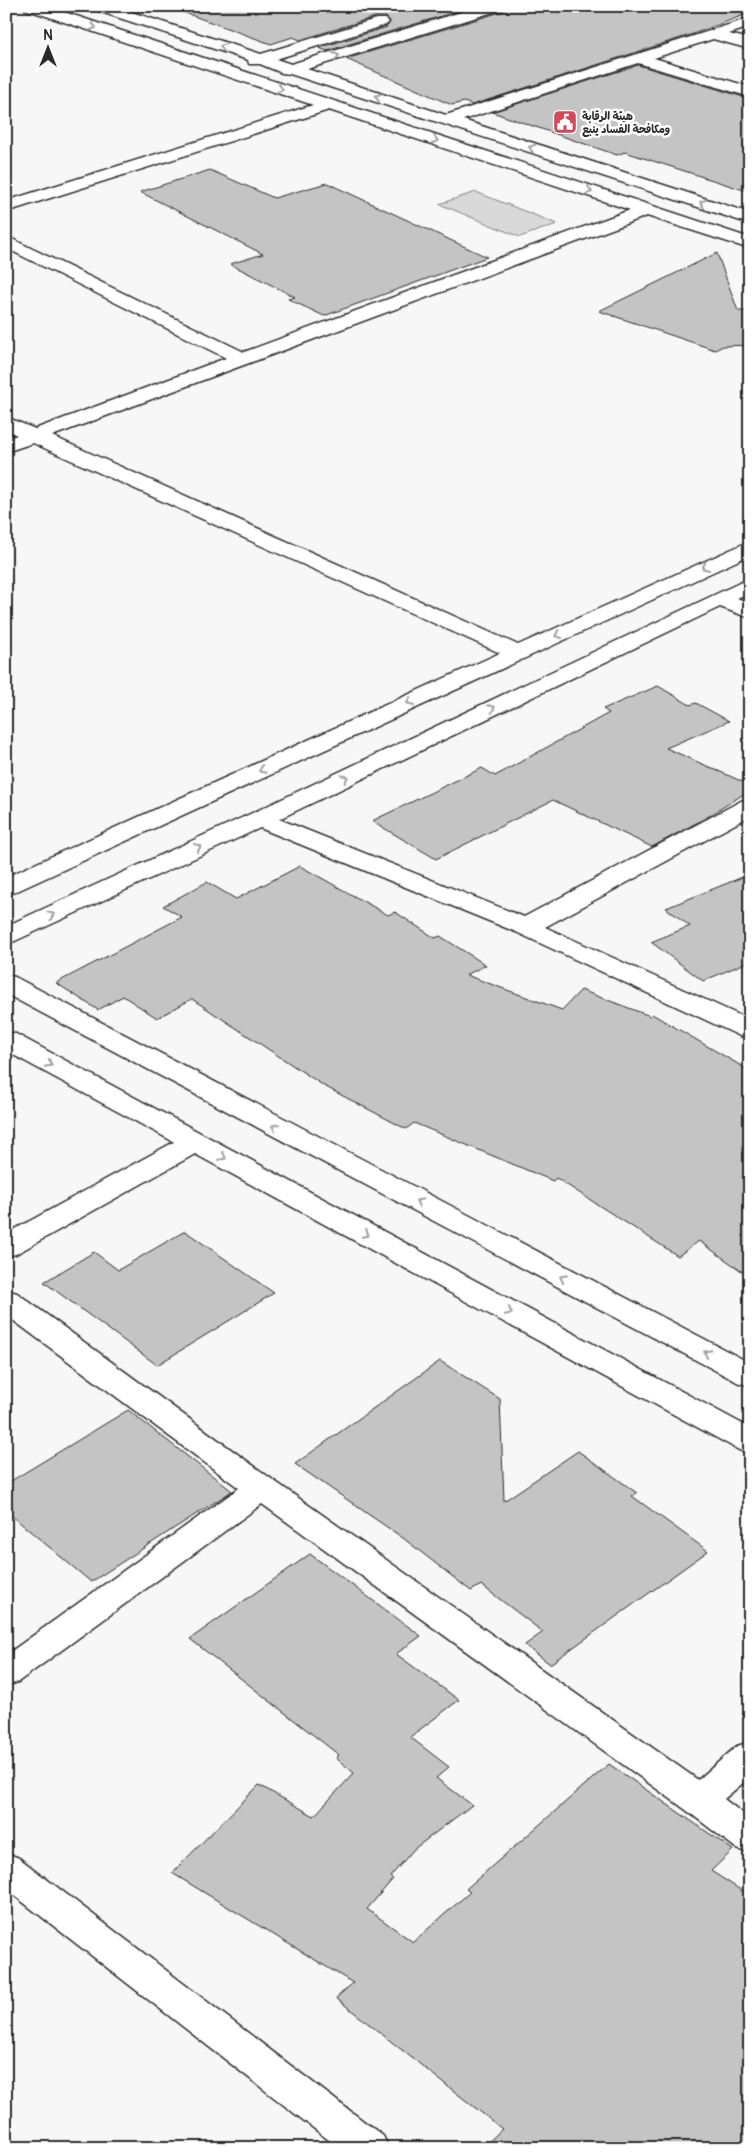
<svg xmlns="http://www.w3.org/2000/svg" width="756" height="2154" font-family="Pangolin,'Playpen Sans Arabic',sans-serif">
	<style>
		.green { fill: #d9d9d9; stroke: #828282 }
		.building { fill: #c4c4c4; stroke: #2b2b2b }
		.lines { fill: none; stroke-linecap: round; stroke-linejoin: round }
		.minor-casing { stroke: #2b2b2b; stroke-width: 3 }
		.minor { fill: #fff; fill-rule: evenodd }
		.oneway { stroke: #a0a0a0 }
		.labels { text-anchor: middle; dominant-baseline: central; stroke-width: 5; stroke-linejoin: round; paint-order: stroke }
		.far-poi-label { font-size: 11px; font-weight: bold; fill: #2b2b2b; stroke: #fff; text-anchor: start }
	</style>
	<rect width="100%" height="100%" fill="#f7f7f7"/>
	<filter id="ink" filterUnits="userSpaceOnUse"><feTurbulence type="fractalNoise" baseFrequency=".02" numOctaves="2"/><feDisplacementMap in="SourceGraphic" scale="10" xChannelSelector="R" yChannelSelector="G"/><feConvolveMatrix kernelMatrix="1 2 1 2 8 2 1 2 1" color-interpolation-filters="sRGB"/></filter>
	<g filter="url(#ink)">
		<polygon class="green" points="476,192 557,224 520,237 439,204"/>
		<g class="building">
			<polygon points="177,6 474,6 327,51 319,48 387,27 390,21 386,17 375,17 300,40 293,37 271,44 177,10"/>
			<polygon points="507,6 750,6 750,13 693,34 472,105 464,102 452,105 346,59 504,11"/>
			<polygon points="638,65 750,99 750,192 625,152 617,155 492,112"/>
			<polygon points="210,170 274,198 327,183 487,257 324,316 288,299 295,297 230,264 263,254 140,192"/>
			<polygon points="717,253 738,311 750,311 750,345 723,346 715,350 599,311"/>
			<polygon points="658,686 690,705 696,703 729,721 666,748 750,785 750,790 709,816 652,847 553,800 436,859 372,821 482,768 495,776 609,713 603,709"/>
			<polygon points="300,866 388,915 395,912 435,938 440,936 486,965 466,975 562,1010 581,990 650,1016 652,1014 750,1071 750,1277 699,1241 678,1256 556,1178 553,1181 414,1123 406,1129 324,1086 192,999 157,1018 123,996 98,1010 56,983 182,917 163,906 207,882 236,899"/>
			<polygon points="750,874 750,961 703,981 651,942 690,926 666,908"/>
			<polygon points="185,1231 274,1293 157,1365 44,1282 94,1252 118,1270"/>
			<polygon points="440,1361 500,1399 504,1501 578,1451 637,1493 632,1496 708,1551 550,1664 525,1645 543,1632 481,1585 471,1591 403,1538 295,1464"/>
			<polygon points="128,1410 232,1491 91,1582 6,1511 6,1484"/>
			<polygon points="310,1554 421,1636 396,1654 459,1700 410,1737 449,1767 436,1778 472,1805 414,1849 390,1877 393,1879 367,1909 413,1942 470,1892 466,1889 609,1764 733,1850 711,1871 750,1896 750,2148 482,2148 502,2129 336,1998 353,1983 172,1873 259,1785 314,1816 354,1773 336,1758 339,1755 190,1639"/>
		</g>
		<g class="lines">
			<defs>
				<g id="minor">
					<polygon points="23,6 46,6 750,238 750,249 647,216 52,436 518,645 750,541 750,555 15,892 6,895 6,877 500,653 33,443 6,452 6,439 17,435 6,430 6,417 35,429 226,358 6,248 6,236 244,352 630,210 329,110 6,212 6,201 313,105 25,9"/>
					<polygon points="90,6 113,6 261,54 376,19 386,19 389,22 386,25 276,59 291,64 481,6 505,6 503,9 307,69 446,115 750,18 750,27 729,34 750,39 750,49 713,39 654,58 750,87 750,97 638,63 463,120 750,213 750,224 290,74 282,73 260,64 249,64 248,60 92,9"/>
					<polygon points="750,578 750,592 737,598 750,603 750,618 720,607 279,819 524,917 741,801 750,799 750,816 545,927 750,1020 750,1038 740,1036 516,932 260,828 15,941 6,944 6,926 250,814"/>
					<polygon points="6,975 15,977 750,1363 750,1386 739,1383 6,994"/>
					<polygon points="6,1032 16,1034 750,1428 750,1453 739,1450 195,1154 16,1254 6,1256 6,1234 174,1142 6,1051"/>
					<polygon points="6,1290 17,1293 273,1480 698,1780 737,1746 750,1742 750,1777 724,1799 750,1819 750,1853 737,1849 686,1810 262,1504 18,1682 6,1686 6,1655 239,1488 6,1315"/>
					<polygon points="6,1853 19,1858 383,2136 389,2148 339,2148 6,1889"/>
				</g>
			</defs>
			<use href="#minor" class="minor-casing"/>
			<use href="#minor" class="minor"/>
		</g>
		<defs><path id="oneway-chevron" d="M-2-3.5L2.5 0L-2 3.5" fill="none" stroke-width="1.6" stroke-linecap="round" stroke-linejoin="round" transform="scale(1.25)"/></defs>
		<g class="oneway">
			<use href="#oneway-chevron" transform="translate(93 27) rotate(18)"/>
			<use href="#oneway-chevron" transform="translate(223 47) rotate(-162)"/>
			<use href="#oneway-chevron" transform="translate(336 56) rotate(-17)"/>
			<use href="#oneway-chevron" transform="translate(280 89) rotate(18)"/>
			<use href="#oneway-chevron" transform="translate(378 97) rotate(-162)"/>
			<use href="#oneway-chevron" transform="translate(435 140) rotate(18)"/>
			<use href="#oneway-chevron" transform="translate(532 148) rotate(-162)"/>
			<use href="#oneway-chevron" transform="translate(589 191) rotate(18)"/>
			<use href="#oneway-chevron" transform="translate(703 203) rotate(-162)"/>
			<use href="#oneway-chevron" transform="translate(705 567) rotate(155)"/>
			<use href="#oneway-chevron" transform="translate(558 635) rotate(155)"/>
			<use href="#oneway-chevron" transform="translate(410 702) rotate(155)"/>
			<use href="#oneway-chevron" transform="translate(492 708) rotate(-26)"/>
			<use href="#oneway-chevron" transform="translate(262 770) rotate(155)"/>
			<use href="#oneway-chevron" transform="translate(345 778) rotate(-26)"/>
			<use href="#oneway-chevron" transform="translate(198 847) rotate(-25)"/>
			<use href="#oneway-chevron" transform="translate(51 915) rotate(-25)"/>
			<use href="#oneway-chevron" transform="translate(49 1064) rotate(28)"/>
			<use href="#oneway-chevron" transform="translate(275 1127) rotate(-152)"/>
			<use href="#oneway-chevron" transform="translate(223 1157) rotate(28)"/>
			<use href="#oneway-chevron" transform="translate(419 1202) rotate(-152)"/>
			<use href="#oneway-chevron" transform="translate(366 1234) rotate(28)"/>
			<use href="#oneway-chevron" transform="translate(563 1278) rotate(-152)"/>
			<use href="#oneway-chevron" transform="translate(509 1312) rotate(28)"/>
			<use href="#oneway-chevron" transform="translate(707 1353) rotate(-152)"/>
		</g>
	</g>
	<defs>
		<symbol id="civic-square" viewBox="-11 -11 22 22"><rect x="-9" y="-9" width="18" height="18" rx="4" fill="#d1495b" stroke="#fff"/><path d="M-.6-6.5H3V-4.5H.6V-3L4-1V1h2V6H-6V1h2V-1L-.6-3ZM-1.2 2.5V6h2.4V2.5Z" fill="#fff"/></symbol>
	</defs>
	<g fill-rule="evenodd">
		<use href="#civic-square" x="551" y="108" width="28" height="28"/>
	</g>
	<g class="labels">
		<g class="far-poi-label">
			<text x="582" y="116">هيئة الرقابة<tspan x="582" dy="13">ومكافحة الفساد ينبع</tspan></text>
		</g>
	</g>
	<rect width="756" height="2154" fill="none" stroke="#fff" stroke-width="25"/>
	<rect x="12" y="12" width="731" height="2129" fill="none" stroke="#2b2b2b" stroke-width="2" filter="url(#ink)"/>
	<g transform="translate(48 48)" stroke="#ffffff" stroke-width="4" paint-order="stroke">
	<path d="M0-4L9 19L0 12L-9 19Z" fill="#2b2b2b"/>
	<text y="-8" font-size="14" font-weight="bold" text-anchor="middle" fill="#2b2b2b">N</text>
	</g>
</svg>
